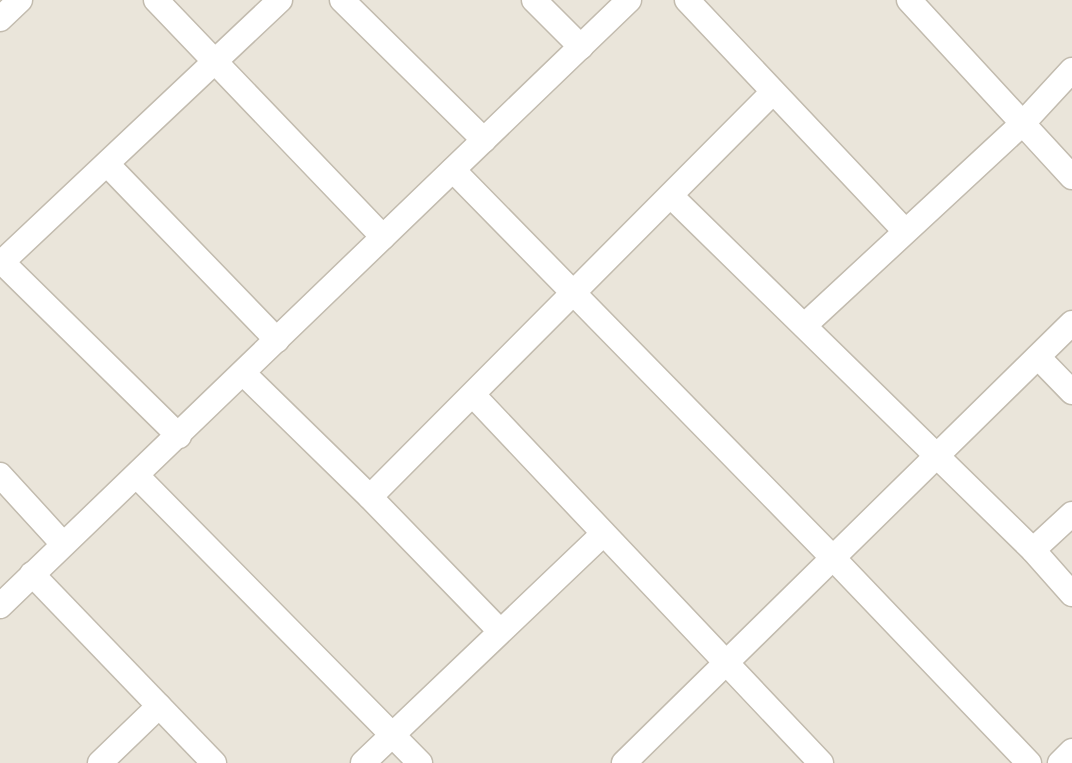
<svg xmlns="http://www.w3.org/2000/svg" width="1072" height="763" font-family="Barlow,sans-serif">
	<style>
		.residential { fill: #eae5da }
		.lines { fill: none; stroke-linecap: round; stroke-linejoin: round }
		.minor-casing { stroke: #c2bbae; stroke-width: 27 }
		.minor { stroke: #fff; stroke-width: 24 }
	</style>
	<rect width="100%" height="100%" fill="#f6f3ec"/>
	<rect class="residential" x="0" y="0" width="1072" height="763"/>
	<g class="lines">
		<defs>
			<g id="minor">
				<polyline points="156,0 383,237"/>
				<polyline points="342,0 484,140"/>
				<polyline points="534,0 581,47"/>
				<polyline points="687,0 905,231"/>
				<polyline points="909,0 1072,177"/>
				<polyline points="0,19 20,0"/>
				<polyline points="107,164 277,340"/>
				<polyline points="453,170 834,559 1029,763"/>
				<polyline points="671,196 1033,550 1072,594"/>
				<polyline points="0,260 179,436"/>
				<polyline points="0,264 280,0"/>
				<polyline points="805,325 1023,123 1072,70"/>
				<polyline points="1038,357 1072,392"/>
				<polyline points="243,373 370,497 499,630"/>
				<polyline points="474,396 821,763"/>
				<polyline points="0,475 63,544"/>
				<polyline points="137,476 420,763"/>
				<polyline points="370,497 773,92"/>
				<polyline points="1033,550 1072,514"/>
				<polyline points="32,574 214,763"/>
				<polyline points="0,606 629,0"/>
				<polyline points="100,763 159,706"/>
				<polyline points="363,763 603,534"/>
				<polyline points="624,763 1072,323"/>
				<polyline points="1060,763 1072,751"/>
			</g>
		</defs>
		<use href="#minor" class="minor-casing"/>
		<use href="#minor" class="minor"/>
	</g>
</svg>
